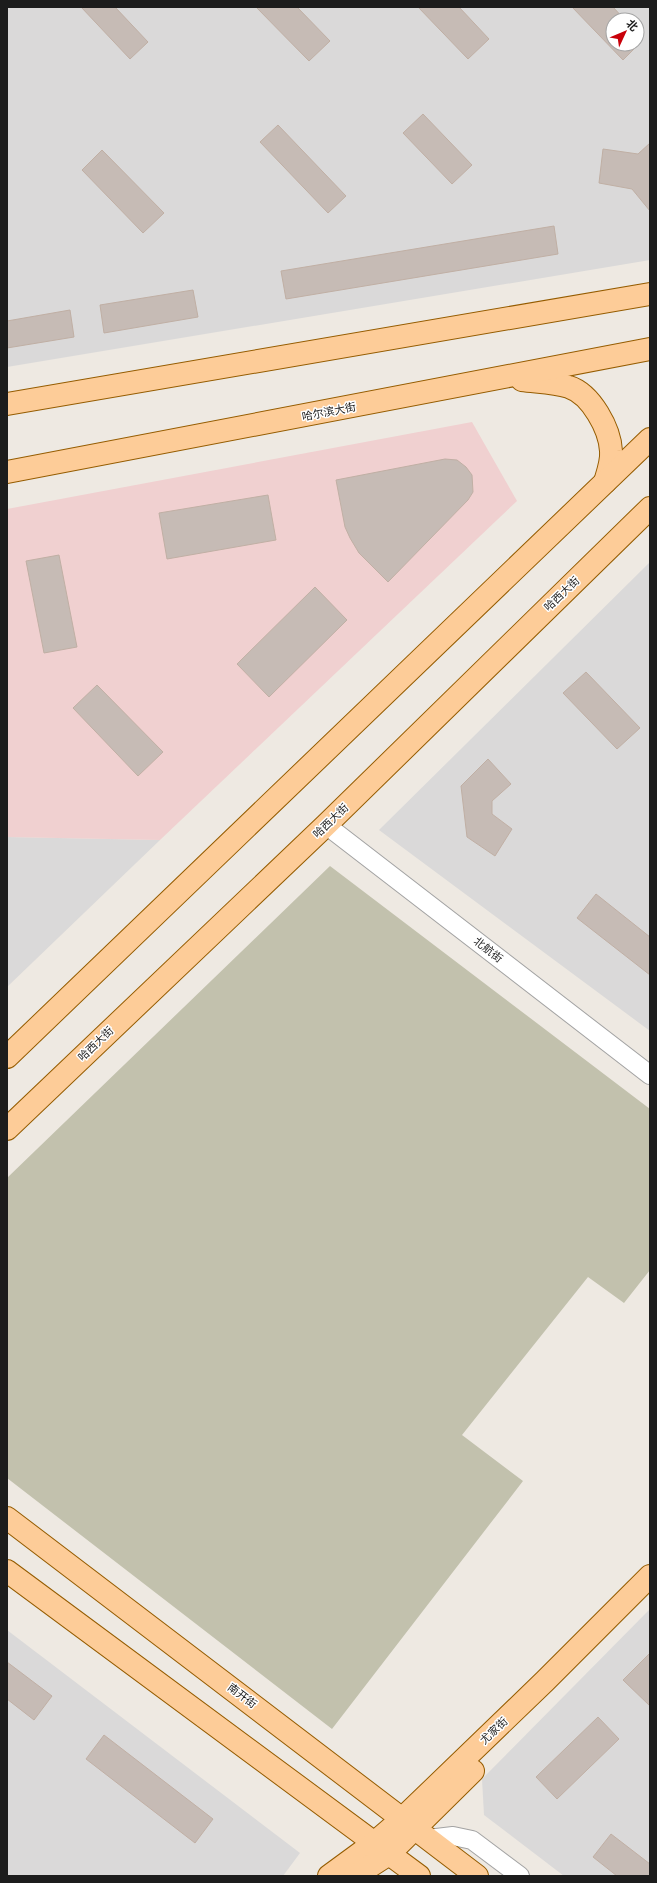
<svg xmlns="http://www.w3.org/2000/svg" width="657" height="1883" font-family="'Roboto Condensed','Noto Sans SC',sans-serif">
	<style>
		.residential { fill: #dad9d9; fill-rule: evenodd }
		.commercial { fill: #f0d0d0 }
		.construction { fill: #c2c1ad }
		.building { fill: #c6bbb5; stroke: #c0afa4 }
		.lines { fill: none; stroke-linecap: round; stroke-linejoin: round }
		.minor-casing { stroke: #a3a3a3; stroke-width: 20 }
		.major-casing { stroke: #955c00; stroke-width: 24 }
		.minor { stroke: #fff; stroke-width: 18 }
		.major { stroke: #fdcc98; stroke-width: 22 }
		.labels { text-anchor: middle; dominant-baseline: central; stroke-width: 3; stroke-linejoin: round; paint-order: stroke }
		.street-label { font-size: 11px; fill: #1c1c1c; stroke: #fff }
	</style>
	<rect width="100%" height="100%" fill="#eee9e2"/>
	<g class="residential">
		<path d="M7,7h643v253l-643,107zM613,20h24v24h-24z"/>
		<polygon points="650,562 650,1031 379,830"/>
		<polygon points="7,837 160,840 7,987"/>
		<polygon points="650,1609 650,1876 564,1876 484,1815 482,1779"/>
		<polygon points="7,1630 300,1853 283,1876 7,1876"/>
	</g>
	<polygon class="commercial" points="472,422 517,501 160,840 7,837 7,509"/>
	<polygon class="construction" points="330,866 650,1109 650,1270 624,1303 588,1277 462,1435 523,1481 332,1729 7,1478 7,1178"/>
	<g class="building">
		<polygon points="81,7 115,7 148,42 130,59"/>
		<polygon points="256,7 297,7 330,41 309,61"/>
		<polygon points="418,7 459,7 489,39 468,59"/>
		<polygon points="572,7 613,7 625,20 613,20 613,44 639,44 623,60"/>
		<polygon points="423,114 472,165 452,184 403,133"/>
		<polygon points="278,125 346,196 328,213 260,142"/>
		<polygon points="650,143 650,211 632,189 599,183 603,149 638,154"/>
		<polygon points="102,150 164,213 143,233 82,170"/>
		<polygon points="554,226 558,254 286,299 281,271"/>
		<polygon points="193,290 198,317 104,333 100,305"/>
		<polygon points="70,310 74,337 7,348 7,321"/>
		<polygon points="445,459 457,460 466,467 472,475 473,492 468,500 388,582 359,553 350,538 345,527 336,480"/>
		<polygon points="268,495 276,540 167,559 159,513"/>
		<polygon points="59,555 77,647 44,653 26,561"/>
		<polygon points="315,587 347,620 269,697 237,664"/>
		<polygon points="586,672 640,728 617,749 563,693"/>
		<polygon points="97,685 163,752 138,776 73,708"/>
		<polygon points="488,759 511,784 492,801 492,814 512,829 495,856 467,837 461,786"/>
		<polygon points="596,894 650,937 650,975 577,918"/>
		<polygon points="650,1653 650,1706 623,1680"/>
		<polygon points="7,1662 52,1696 34,1720 7,1699"/>
		<polygon points="598,1717 619,1739 557,1799 536,1777"/>
		<polygon points="104,1735 213,1819 195,1843 86,1759"/>
		<polygon points="611,1834 650,1864 650,1876 617,1876 593,1857"/>
	</g>
	<g class="lines">
		<defs>
			<g id="minor">
				<polyline points="326,825 650,1075"/>
				<polyline points="428,1839 453,1836 472,1840 520,1876"/>
			</g>
			<g id="major">
				<path d="M522,380c15,2 33,2 47,7 22,7 41,42 42,64 1,10 -3,21 -6,31"/>
				<polyline points="7,404 650,294"/>
				<polyline points="7,472 650,349"/>
				<polyline points="7,1057 650,439"/>
				<polyline points="7,1129 326,825 650,508"/>
				<polyline points="7,1518 477,1876"/>
				<polyline points="7,1571 419,1876"/>
				<polyline points="329,1876 374,1843 403,1818 545,1681 650,1576"/>
				<polyline points="355,1876 389,1854 473,1771"/>
			</g>
		</defs>
		<use href="#minor" class="minor-casing"/>
		<use href="#major" class="major-casing"/>
		<use href="#minor" class="minor"/>
		<use href="#major" class="major"/>
	</g>
	<g class="labels">
		<g class="street-label">
			<text transform="translate(329 412) rotate(-11)">哈尔滨大街</text>
			<text transform="translate(562 594) rotate(-44)">哈西大街</text>
			<text transform="translate(331 821) rotate(-44)">哈西大街</text>
			<text transform="translate(488 950) rotate(38)">北航街</text>
			<text transform="translate(96 1044) rotate(-44)">哈西大街</text>
			<text transform="translate(242 1696) rotate(37)">南开街</text>
			<text transform="translate(494 1731) rotate(-44)">尤家街</text>
		</g>
	</g>
	<rect width="657" height="1883" fill="none" stroke="#1c1c1c" stroke-width="16"/>
	<g transform="translate(625 32) rotate(46)"><circle r="19" fill="#ffffff" stroke="#a4a4a4"/>
	<path d="M0-3L7 15L0 10L-7 15Z" fill="#c9000a"/>
	<text y="-6" font-size="11" font-weight="bold" text-anchor="middle" fill="#1c1c1c">北</text>
	</g>
</svg>
